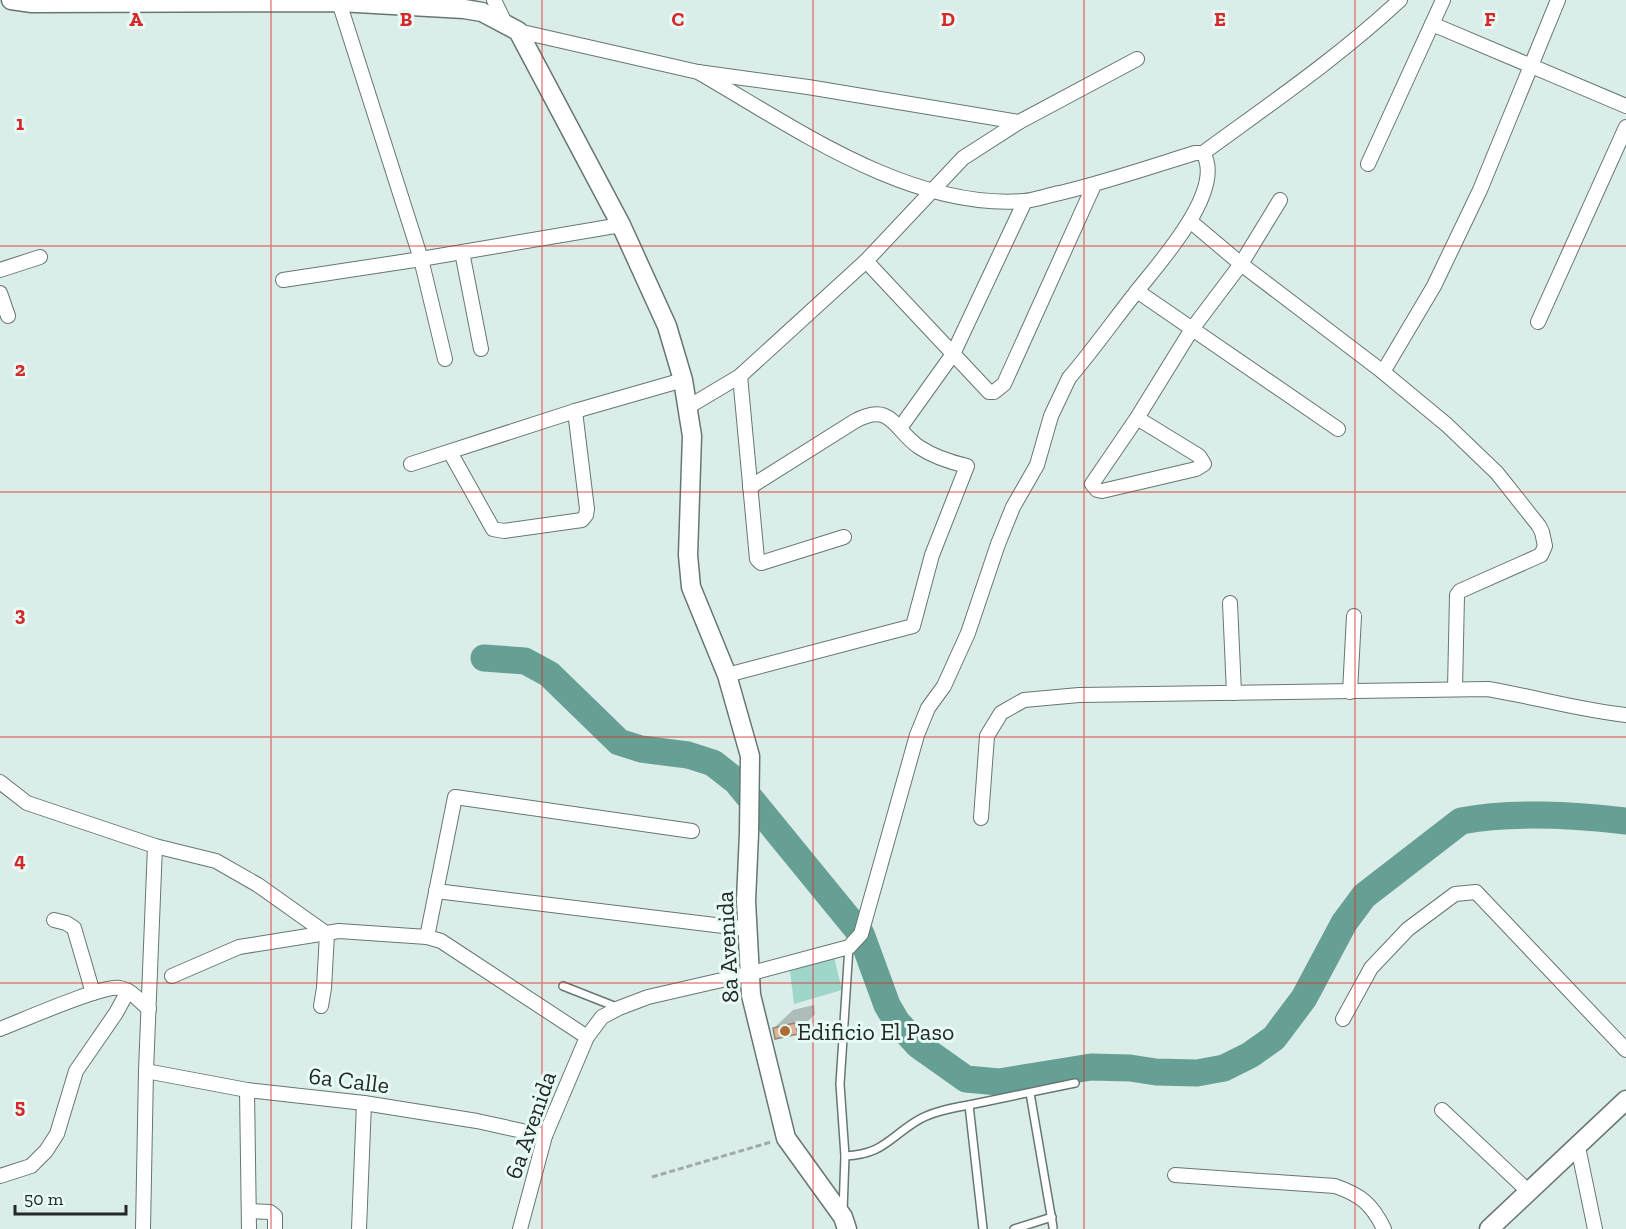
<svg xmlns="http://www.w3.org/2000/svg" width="1626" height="1229" font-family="'Zilla Slab',serif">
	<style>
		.green { fill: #9fd6ca }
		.shadow { fill: #0003 }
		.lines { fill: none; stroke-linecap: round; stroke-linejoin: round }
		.river { stroke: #66a094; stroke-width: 27 }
		.building { fill: #ddb595; stroke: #91847b; stroke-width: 1.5 }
		.service-casing { stroke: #667773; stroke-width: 10 }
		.minor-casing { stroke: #667773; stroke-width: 16 }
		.tertiary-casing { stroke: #667773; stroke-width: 21 }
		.path { stroke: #9daca8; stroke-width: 3; stroke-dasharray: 6 3; stroke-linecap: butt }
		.service { stroke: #fff; stroke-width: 7 }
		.minor { stroke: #fff; stroke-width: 14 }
		.tertiary { stroke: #fff; stroke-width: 18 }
		.grid { fill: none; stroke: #d62828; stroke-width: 1.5; stroke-opacity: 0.55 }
		.poi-dot { fill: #ac6c34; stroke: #e8faf5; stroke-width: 2 }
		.labels { text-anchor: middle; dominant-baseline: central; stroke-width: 6; stroke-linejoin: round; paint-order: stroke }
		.street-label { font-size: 24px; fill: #222927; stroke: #e8faf5 }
		.poi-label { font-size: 24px; fill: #222927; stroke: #e8faf5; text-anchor: start }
		.grid-label { font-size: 20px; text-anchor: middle; font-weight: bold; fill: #d62828; stroke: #e8faf5; stroke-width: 6; stroke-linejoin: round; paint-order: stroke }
	</style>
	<rect width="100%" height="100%" fill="#daede8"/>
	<polygon class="green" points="834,957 842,990 794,1004 790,971"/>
	<polygon class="shadow" points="814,1005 815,1014 797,1032 774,1028 793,1010"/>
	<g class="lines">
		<path class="river" d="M484,658l41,3 24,13 70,68 22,7 47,6 25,8 23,18 125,153 26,71 10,17 21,23 48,34 33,3 92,-15 39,1 26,4 41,1 27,-5 26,-13 24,-17 30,-40 40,-75 20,-27 97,-75c52,-10 112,-6 165,0"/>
	</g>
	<polygon class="building" points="795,1023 798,1034 775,1039 773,1028"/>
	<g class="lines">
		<defs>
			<g id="service">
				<polyline points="563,986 619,1008"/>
				<polyline points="1030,1093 1053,1227"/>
				<polyline points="969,1105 1075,1083"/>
				<path d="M845,1156c37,-2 42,-16 70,-34 15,-10 37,-14 54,-17l14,124"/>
				<polyline points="843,1211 845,1156 840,1084 849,947"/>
				<polyline points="1014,1229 1052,1217"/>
			</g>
			<g id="minor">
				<polyline points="494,0 505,23"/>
				<polyline points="339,2 421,259 445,359"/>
				<polyline points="1432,24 1626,106"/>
				<polyline points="518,31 698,72 808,87 1019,122"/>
				<path d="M698,72c96,55 211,138 326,129 12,-1 24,-6 36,-8 46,-11 90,-26 135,-40h8c67,-49 136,-96 197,-153"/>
				<polyline points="1368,164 1443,0"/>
				<polyline points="1190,221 1241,264 1383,372 1447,425 1497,473 1539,526 1542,532 1545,546 1541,555 1460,591 1457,595 1455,689"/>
				<polyline points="462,252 481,349"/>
				<polyline points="866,261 989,392 994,392 1004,384 1094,185"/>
				<polyline points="0,270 40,257"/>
				<polyline points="283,280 421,259 621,225"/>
				<polyline points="1137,291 1338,429"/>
				<polyline points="0,293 8,316"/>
				<polyline points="1538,322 1626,127"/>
				<polyline points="1383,372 1434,286 1480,190 1558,0"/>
				<polyline points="740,376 757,559 761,563 844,537"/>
				<polyline points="688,407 740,376 866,261 963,158 1019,122 1137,59"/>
				<polyline points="1137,418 1199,456 1204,464 1196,469 1102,491 1097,490 1092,484 1137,418 1192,329 1241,264 1280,200"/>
				<polyline points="900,428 953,354 1025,201"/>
				<polyline points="450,452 493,529 504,531 582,520 586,515 587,509 575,411"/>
				<polyline points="411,464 575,411 683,380"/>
				<polyline points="1230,603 1234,693"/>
				<path d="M727,675l186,-49 19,-71 35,-89c-17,-4 -33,-9 -48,-19 -25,-17 -27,-46 -64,-26l-105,66"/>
				<polyline points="1350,692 1354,616"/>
				<polyline points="0,782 27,803 155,846 216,861 258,885 327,934 324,988 321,1006"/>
				<path d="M981,818l6,-82 14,-23 23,-13 55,-5 409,-6c47,8 91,21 138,26"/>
				<polyline points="436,891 748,929"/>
				<polyline points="54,920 66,923 74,928 93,993"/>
				<polyline points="427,937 455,797 692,831"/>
				<polyline points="172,976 239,947 339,931 427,937 441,941 587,1037"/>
				<polyline points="1343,1019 1371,968 1408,929 1455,894 1476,892 1626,1050"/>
				<path d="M0,1029c21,-8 102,-44 119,-41 12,1 21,14 30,21"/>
				<polyline points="146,1071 247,1090 364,1103 477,1121 545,1136"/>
				<polyline points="247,1090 249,1229"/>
				<polyline points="1442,1110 1529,1192"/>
				<polyline points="1578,1147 1595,1229"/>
				<path d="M1175,1175l160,11c26,9 37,18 49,43"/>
				<polyline points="0,1176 31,1166 46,1151 57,1134 76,1071 116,1013 128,991"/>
				<polyline points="249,1211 270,1212 275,1216 275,1229"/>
				<polyline points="143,1229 146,1071 155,846"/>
				<polyline points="359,1229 364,1103"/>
				<path d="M520,1229l25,-93 42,-99 15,-20 17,-9 29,-11 100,-23 101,-27 12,-13 56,-199 11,-27 16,-22 24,-53 30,-89 15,-37 24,-42 14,-49 18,-38c24,-28 45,-58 68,-87 22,-28 89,-101 66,-138"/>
			</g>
			<g id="tertiary">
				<polyline points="11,0 32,3 339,2 464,9 482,12 518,31 621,225 667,326 683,380 692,436 688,555 691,587 727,675 750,756 749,833 746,901 751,995 786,1138 843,1217 847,1229"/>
				<polyline points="1489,1229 1626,1100"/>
			</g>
		</defs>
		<use href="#service" class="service-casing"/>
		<use href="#minor" class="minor-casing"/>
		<use href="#tertiary" class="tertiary-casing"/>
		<polyline class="path" points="652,1177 771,1142"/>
		<use href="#service" class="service"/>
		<use href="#minor" class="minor"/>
		<use href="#tertiary" class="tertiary"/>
	</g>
	<path class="grid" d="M271,0v1229M542,0v1229M813,0v1229M1084,0v1229M1355,0v1229M0,246h1626M0,492h1626M0,737h1626M0,983h1626"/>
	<circle class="poi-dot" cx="785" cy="1031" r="6"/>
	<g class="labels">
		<g class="street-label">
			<text transform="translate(727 947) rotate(-93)">8a Avenida</text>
			<text transform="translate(349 1080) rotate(7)">6a Calle</text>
			<text transform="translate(530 1125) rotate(-71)">6a Avenida</text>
		</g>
		<g class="poi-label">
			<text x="797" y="1031">Edificio El Paso</text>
		</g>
	</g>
	<g class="grid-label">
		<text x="136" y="26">A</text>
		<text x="406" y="26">B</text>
		<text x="678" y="26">C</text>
		<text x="948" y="26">D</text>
		<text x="1220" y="26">E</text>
		<text x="1490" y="26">F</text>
		<text x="20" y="130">1</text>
		<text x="20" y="376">2</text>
		<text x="20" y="621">3</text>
		<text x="20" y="867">4</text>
		<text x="20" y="1113">5</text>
	</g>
	<path d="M15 1205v9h111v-9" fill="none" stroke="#222927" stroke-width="3"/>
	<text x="24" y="1205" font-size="18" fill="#222927" stroke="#e8faf5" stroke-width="4.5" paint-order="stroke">50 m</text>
</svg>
